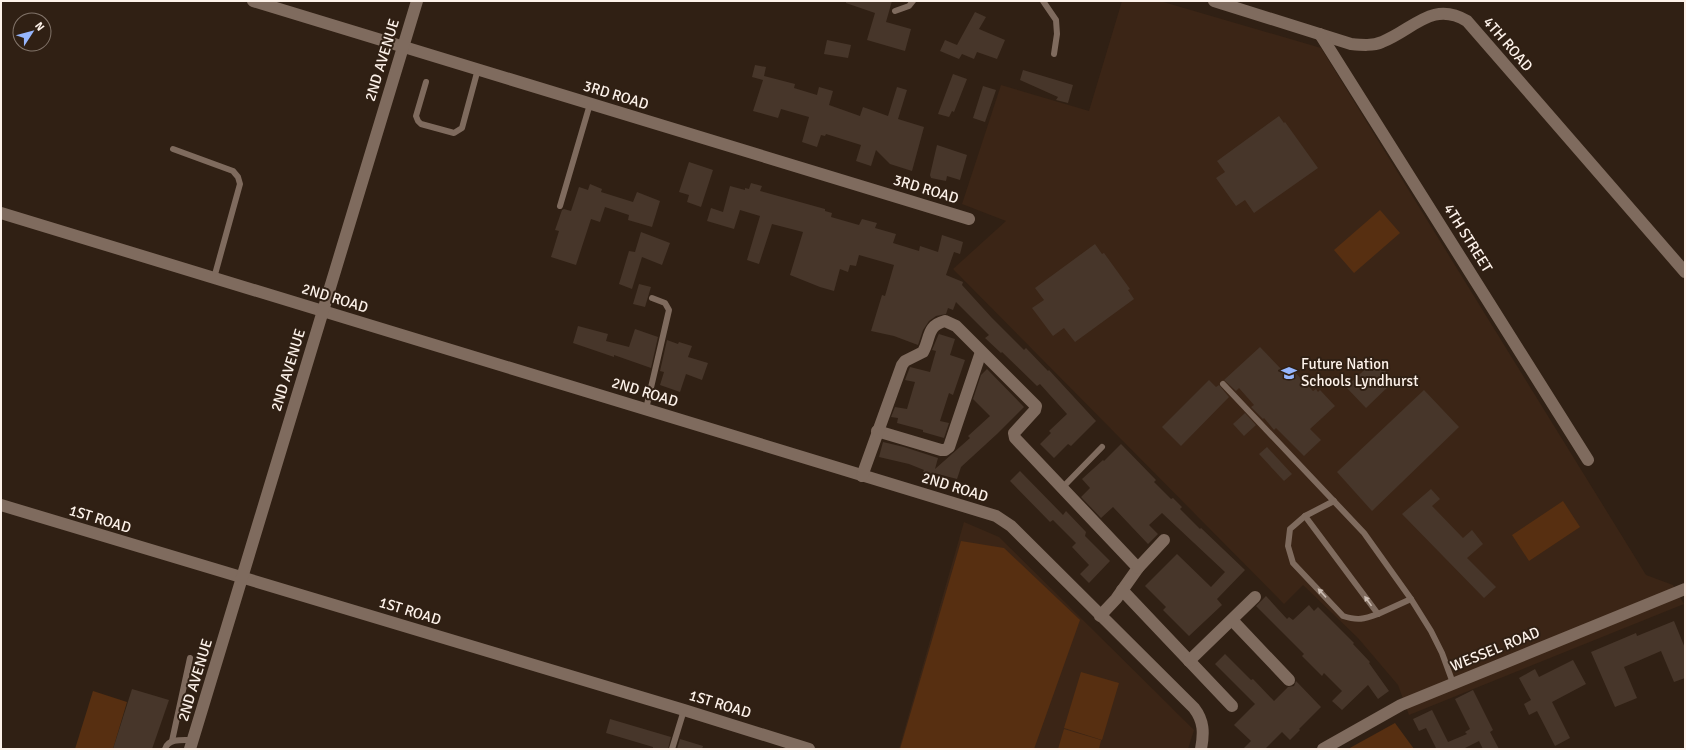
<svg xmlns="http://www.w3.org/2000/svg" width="1686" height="750" font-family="Signika,sans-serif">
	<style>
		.built { fill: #3b2516 }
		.grass { fill: #572f11 }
		.building { fill: #47362a }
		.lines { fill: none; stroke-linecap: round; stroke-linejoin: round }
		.service { stroke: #7f6b5e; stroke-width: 6 }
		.minor { stroke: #7f6b5e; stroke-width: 12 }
		.tertiary { stroke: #7f6b5e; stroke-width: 12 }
		.oneway { fill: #cbbcb2 }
		.labels { text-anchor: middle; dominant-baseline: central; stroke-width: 4; stroke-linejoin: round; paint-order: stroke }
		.street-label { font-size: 15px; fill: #fdf2ea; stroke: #302014 }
		.poi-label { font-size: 15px; fill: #fdf2ea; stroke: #302014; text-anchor: start }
	</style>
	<rect width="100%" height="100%" fill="#302014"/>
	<g class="built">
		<polygon points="1122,1 1160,1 1321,48 1646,575 1673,585 1684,604 1409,715 1398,685 1358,638 1303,585 1284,604 953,269 1006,221 962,204 1001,85 1089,111"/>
		<polygon points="964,522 999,537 1194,730 1188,749 899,749"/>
	</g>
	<g class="grass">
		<polygon points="1380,210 1400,233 1354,273 1334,250"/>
		<polygon points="1563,501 1580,527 1529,561 1512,535"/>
		<polygon points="961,541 1004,548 1080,620 1034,749 900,749"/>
		<polygon points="1081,672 1119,683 1102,740 1064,728"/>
		<polygon points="93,691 127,702 113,749 75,749"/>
		<polygon points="1395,723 1414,749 1348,749"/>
		<polygon points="1064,729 1101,740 1099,749 1058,749"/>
	</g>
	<g class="building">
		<polygon points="846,1 892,1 886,22 911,29 905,51 867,40 875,13 846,3"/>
		<polygon points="975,12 986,17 979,29 1005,40 997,59 977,52 974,59 962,54 959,59 940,51 945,40 957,45"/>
		<polygon points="827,40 851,45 848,58 824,54"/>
		<polygon points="755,65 766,67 764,76 795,84 794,88 817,95 819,87 833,91 829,105 860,116 863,107 888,116 897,87 907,90 898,119 924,127 912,171 890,164 876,150 871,166 856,161 861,145 826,134 825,136 821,135 817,147 802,142 809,117 781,109 778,118 753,111 763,80 752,77"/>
		<polygon points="1023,70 1073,85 1068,103 1056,100 1058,97 1020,80"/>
		<polygon points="953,74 967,79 954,112 952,111 949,117 938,114"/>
		<polygon points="983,86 996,90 985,122 973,118"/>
		<polygon points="1279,116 1284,123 1285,122 1318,168 1254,213 1245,200 1236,206 1216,178 1225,172 1217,161"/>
		<polygon points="937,145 967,155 960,180 947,176 946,181 931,178 930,175"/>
		<polygon points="689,162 713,170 701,207 687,202 689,195 679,192"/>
		<polygon points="751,183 762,186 760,191 825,209 825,211 832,213 831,217 859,225 862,219 877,223 875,228 896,234 893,243 919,251 920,246 938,252 942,235 963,242 960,254 954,252 946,275 963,282 962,285 992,318 1024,350 1026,348 1048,371 1049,370 1096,421 1071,446 1068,444 1054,458 1040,444 1051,433 1049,431 1067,414 1040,384 1037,386 1002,352 1001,353 985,338 989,335 956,302 953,310 948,308 946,314 936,316 929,321 923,330 918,345 894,336 871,331 882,295 885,296 894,265 859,255 856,266 850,265 848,272 840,269 834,291 820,287 790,275 803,232 772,224 759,264 747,260 760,216 740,210 734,229 707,221 711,208 723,212 730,186 745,190 745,188 749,189"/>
		<polygon points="590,184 602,189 601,192 633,202 637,192 660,201 652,227 628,220 629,215 605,207 600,222 591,219 576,265 551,257 559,231 555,230 562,210 564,209 571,211 579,187 588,190"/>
		<polygon points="641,232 670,243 662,265 642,257 632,289 619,284 629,251 635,252"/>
		<polygon points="1095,244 1102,254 1104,253 1130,289 1128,290 1134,299 1075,342 1064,328 1053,336 1032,308 1044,300 1035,288"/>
		<polygon points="639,284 651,287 645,307 633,304"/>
		<polygon points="578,326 608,334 606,341 629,347 635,329 658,337 651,368 614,355 614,357 573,343"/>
		<polygon points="940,331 939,334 955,339 950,355 965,360 953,395 949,393 940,421 949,423 944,438 923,432 923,430 897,423 898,418 891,417 895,407 907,409 915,382 905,380 910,367 930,372 936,351 932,350"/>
		<polygon points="667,340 678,344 679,342 692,346 688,357 708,363 702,380 686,374 680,392 660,385 664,372 660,371"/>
		<polygon points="1260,347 1283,371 1288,365 1313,391 1316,389 1318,392 1320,390 1335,406 1310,429 1321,440 1304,456 1276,428 1274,430 1264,418 1263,419 1251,407 1254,405 1239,388 1236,391 1224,380"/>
		<polygon points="1375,360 1394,381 1366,408 1346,387"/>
		<polygon points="987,369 1024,407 997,434 961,467 957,479 934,473 933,475 923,472 924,470 909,464 879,457 883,442 904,447 938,458 935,469 970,438 968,436 990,416 973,399 981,375"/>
		<polygon points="1209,380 1216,387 1219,385 1229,397 1181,446 1162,427"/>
		<polygon points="1424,390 1459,427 1372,511 1337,472"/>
		<polygon points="1245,413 1256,425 1244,436 1233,424"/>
		<polygon points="1121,444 1156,480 1154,482 1171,499 1173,498 1182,507 1180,509 1200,529 1201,528 1245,570 1217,599 1222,605 1189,636 1163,610 1166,607 1145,586 1177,554 1211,587 1225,572 1162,513 1149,525 1158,534 1148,544 1113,507 1101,518 1081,497 1090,488 1082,479 1103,460 1104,461"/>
		<polygon points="1267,447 1292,474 1284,481 1259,454"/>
		<polygon points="1020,471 1063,515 1066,511 1086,532 1085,536 1110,561 1089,583 1080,574 1089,565 1072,547 1076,543 1053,520 1050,522 1010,481"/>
		<polygon points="1431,489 1440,499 1432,506 1463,538 1472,530 1483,544 1467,558 1496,587 1484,598 1402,514"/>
		<polygon points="1266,596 1287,619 1289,617 1293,620 1309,605 1314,611 1318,607 1354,643 1353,644 1370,662 1369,663 1389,691 1378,699 1368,685 1342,710 1332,701 1342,691 1324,673 1322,676 1302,656 1304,654 1256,606"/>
		<polygon points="1674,621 1685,648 1685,678 1674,682 1661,651 1624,667 1637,698 1615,707 1591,652 1636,633 1637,636"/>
		<polygon points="1225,654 1251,680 1253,679 1274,701 1288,687 1294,686 1296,681 1321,707 1299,729 1300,730 1290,740 1282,732 1265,749 1243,749 1251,741 1234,725 1255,704 1215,664"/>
		<polygon points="1573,660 1586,684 1552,702 1570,738 1555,746 1537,711 1529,715 1524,704 1531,700 1519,678 1535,669 1539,677"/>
		<polygon points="132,689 169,700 152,749 113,749"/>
		<polygon points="1473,690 1493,730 1490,732 1499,749 1483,749 1479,741 1463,749 1433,749 1436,748 1426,728 1419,731 1413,719 1432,710 1448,742 1467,734 1465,732 1470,729 1455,699"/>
		<polygon points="610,719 671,737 668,749 653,749 653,747 606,733"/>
		<polygon points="680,739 703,746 702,749 677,749"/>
	</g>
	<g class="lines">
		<g class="service">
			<polyline points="1043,1 1056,20 1057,34 1054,54"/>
			<polyline points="895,11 909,6 913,1"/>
			<polyline points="426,82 416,116 418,121 421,124 454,133 462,128 478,69"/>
			<polyline points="173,149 233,171 238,177 240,184 214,278"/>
			<polyline points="560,206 590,104"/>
			<polyline points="1223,384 1364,533 1411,599 1431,631 1442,653 1453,683"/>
			<polyline points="646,409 669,310 665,303 652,298"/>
			<polyline points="1063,487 1102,447"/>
			<polyline points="1334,501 1305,516 1378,614 1411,599"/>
			<path d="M1305,516l-15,13 -2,17 5,17 50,53c15,5 21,3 35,-2"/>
			<polyline points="172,741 190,658"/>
			<path d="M165,749c3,-11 18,-9 28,-9"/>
			<polyline points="672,749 684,710"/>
		</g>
		<g class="minor">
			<polyline points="253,1 969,219"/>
			<path d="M1214,1l137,43c11,1 22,2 31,-2 31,-12 50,-42 85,-21l218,251"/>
			<polyline points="1320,34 1588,460"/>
			<path d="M1,213l995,303 15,10 183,182c10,13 10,25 7,41"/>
			<polyline points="877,431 941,450 945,450 949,447 981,352"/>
			<path d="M862,476l40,-111 3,-4 18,-9c8,-14 3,-26 22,-31l11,5 80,80 -1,4 -21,23 1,5 123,130 -22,31 -16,17"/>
			<polyline points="1,505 684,710 809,749"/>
			<polyline points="1138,568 1164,540"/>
			<polyline points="1122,590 1232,706"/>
			<polyline points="1232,620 1289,680"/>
			<polyline points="1189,661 1255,597"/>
			<polyline points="1323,749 1401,705 1685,589"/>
		</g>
		<polyline class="tertiary" points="190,749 417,1"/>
	</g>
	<defs><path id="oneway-solid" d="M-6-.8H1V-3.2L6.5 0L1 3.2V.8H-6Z"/></defs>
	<g class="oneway">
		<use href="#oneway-solid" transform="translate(1322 593) rotate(-133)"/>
		<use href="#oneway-solid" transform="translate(1368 601) rotate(-126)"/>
	</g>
	<defs>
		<symbol id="school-bare" viewBox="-9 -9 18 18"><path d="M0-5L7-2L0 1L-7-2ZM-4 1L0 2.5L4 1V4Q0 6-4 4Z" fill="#96b6fd" stroke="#302014" stroke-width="2.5" paint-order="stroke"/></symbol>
	</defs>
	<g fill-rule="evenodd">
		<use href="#school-bare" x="1278" y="362" width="22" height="22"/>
	</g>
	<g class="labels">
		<g class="street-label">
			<text transform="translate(1508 44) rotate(49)">4TH ROAD</text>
			<text transform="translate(382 60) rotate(-73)">2ND AVENUE</text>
			<text transform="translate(616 95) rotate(17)">3RD ROAD</text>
			<text transform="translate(926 189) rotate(17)">3RD ROAD</text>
			<text transform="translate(1468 238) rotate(58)">4TH STREET</text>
			<text transform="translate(335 298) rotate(17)">2ND ROAD</text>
			<text transform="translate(288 370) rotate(-73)">2ND AVENUE</text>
			<text transform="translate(645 392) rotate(17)">2ND ROAD</text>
			<text transform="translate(955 487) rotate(17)">2ND ROAD</text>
			<text transform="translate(100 519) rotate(17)">1ST ROAD</text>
			<text transform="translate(410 611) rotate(17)">1ST ROAD</text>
			<text transform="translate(1495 649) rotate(-22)">WESSEL ROAD</text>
			<text transform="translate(195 680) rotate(-73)">2ND AVENUE</text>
			<text transform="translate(720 704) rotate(17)">1ST ROAD</text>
		</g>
		<g class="poi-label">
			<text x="1301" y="364">Future Nation<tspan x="1301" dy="17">Schools Lyndhurst</tspan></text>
		</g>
	</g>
	<rect width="1686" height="750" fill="none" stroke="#fdf2ea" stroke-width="4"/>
	<g transform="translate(32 32) rotate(54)"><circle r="19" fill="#302014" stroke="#82746a"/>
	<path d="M0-3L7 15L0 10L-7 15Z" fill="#96b6fd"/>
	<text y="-6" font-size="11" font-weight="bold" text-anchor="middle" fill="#fdf2ea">N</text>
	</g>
</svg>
